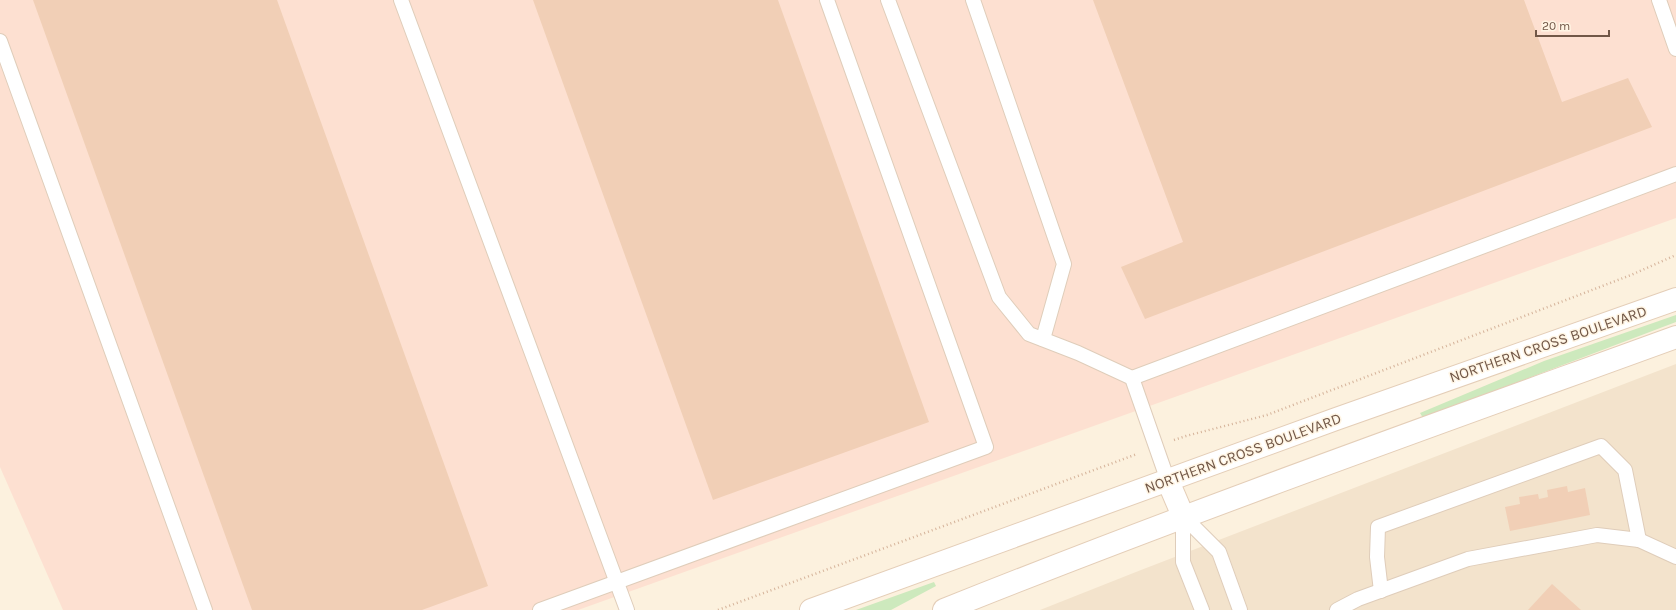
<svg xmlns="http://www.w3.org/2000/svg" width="1676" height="610" font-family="Karla,sans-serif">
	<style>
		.residential { fill: #f3e3cc }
		.commercial { fill: #fde0d1 }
		.green { fill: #cde9bd }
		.building { fill: #f1cfb6 }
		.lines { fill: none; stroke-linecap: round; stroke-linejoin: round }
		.lane-casing { stroke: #dfcdba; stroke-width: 16 }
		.secondary-casing { stroke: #e4ceb8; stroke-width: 24 }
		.path { stroke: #d5b39a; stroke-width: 2.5; stroke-dasharray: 1 3; stroke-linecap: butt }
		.lane { stroke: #fff; stroke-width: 14 }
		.secondary { stroke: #fff; stroke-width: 22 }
		.labels { text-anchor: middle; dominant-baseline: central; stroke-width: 3; stroke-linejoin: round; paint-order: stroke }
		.street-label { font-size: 15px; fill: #715747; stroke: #fff5e4 }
	</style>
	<rect width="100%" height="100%" fill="#fcf1de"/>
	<polygon class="residential" points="1676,364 1676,610 1040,610 1141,570"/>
	<polygon class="commercial" points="0,0 1676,0 1676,218 578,610 63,610 0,467"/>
	<g class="green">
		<polygon points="1676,315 1676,322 1423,418 1420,413 1544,361"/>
		<polygon points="934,582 936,586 891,610 856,610"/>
	</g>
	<g class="building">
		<polygon points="33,0 277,0 488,586 422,610 252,610"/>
		<polygon points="533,0 778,0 929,422 713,500"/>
		<polygon points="1093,0 1524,0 1562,102 1628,78 1652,127 1145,319 1121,267 1183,242"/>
		<polygon points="1567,486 1568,492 1585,488 1590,515 1510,531 1505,507 1520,504 1519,497 1538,494 1539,499 1548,497 1547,490"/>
		<polygon points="1552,584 1581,610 1528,610"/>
	</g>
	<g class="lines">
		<defs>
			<g id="lane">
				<polyline points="401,0 627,610"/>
				<polyline points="888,0 999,297 1029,334 1078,353 1132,378 1168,481"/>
				<polyline points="973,0 1064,264 1043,339"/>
				<polyline points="1659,0 1676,49"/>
				<polyline points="0,41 205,610"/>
				<polyline points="1132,378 1676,174"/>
				<polyline points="1183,516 1219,552 1240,610"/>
				<polyline points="1183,516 1183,562 1202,610"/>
				<polyline points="1381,591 1377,557 1378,527 1601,446 1625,470 1639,540"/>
				<polyline points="540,610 986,447 827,0"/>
				<polyline points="1337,610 1358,599 1468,559 1597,535 1639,540 1676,557"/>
			</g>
			<g id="secondary">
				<polyline points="1168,481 1183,516"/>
				<polyline points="811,610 1336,419 1676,299"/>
				<path d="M944,610c242,-97 487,-184 732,-273"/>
			</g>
		</defs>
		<use href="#lane" class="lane-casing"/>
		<use href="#secondary" class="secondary-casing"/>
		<g class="path">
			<polyline points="1174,440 1186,436 1267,415 1631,275 1676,255"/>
			<polyline points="718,610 1137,454"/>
		</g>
		<use href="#lane" class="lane"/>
		<use href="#secondary" class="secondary"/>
	</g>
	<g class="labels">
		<g class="street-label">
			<text transform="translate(1548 344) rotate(-19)">NORTHERN CROSS BOULEVARD</text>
			<text transform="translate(1243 453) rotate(-20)">NORTHERN CROSS BOULEVARD</text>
		</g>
	</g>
	<path d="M1536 30v6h73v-6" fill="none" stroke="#715747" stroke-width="2"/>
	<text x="1542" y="30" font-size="12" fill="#715747" stroke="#fff5e4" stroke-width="3" paint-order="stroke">20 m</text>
</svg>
